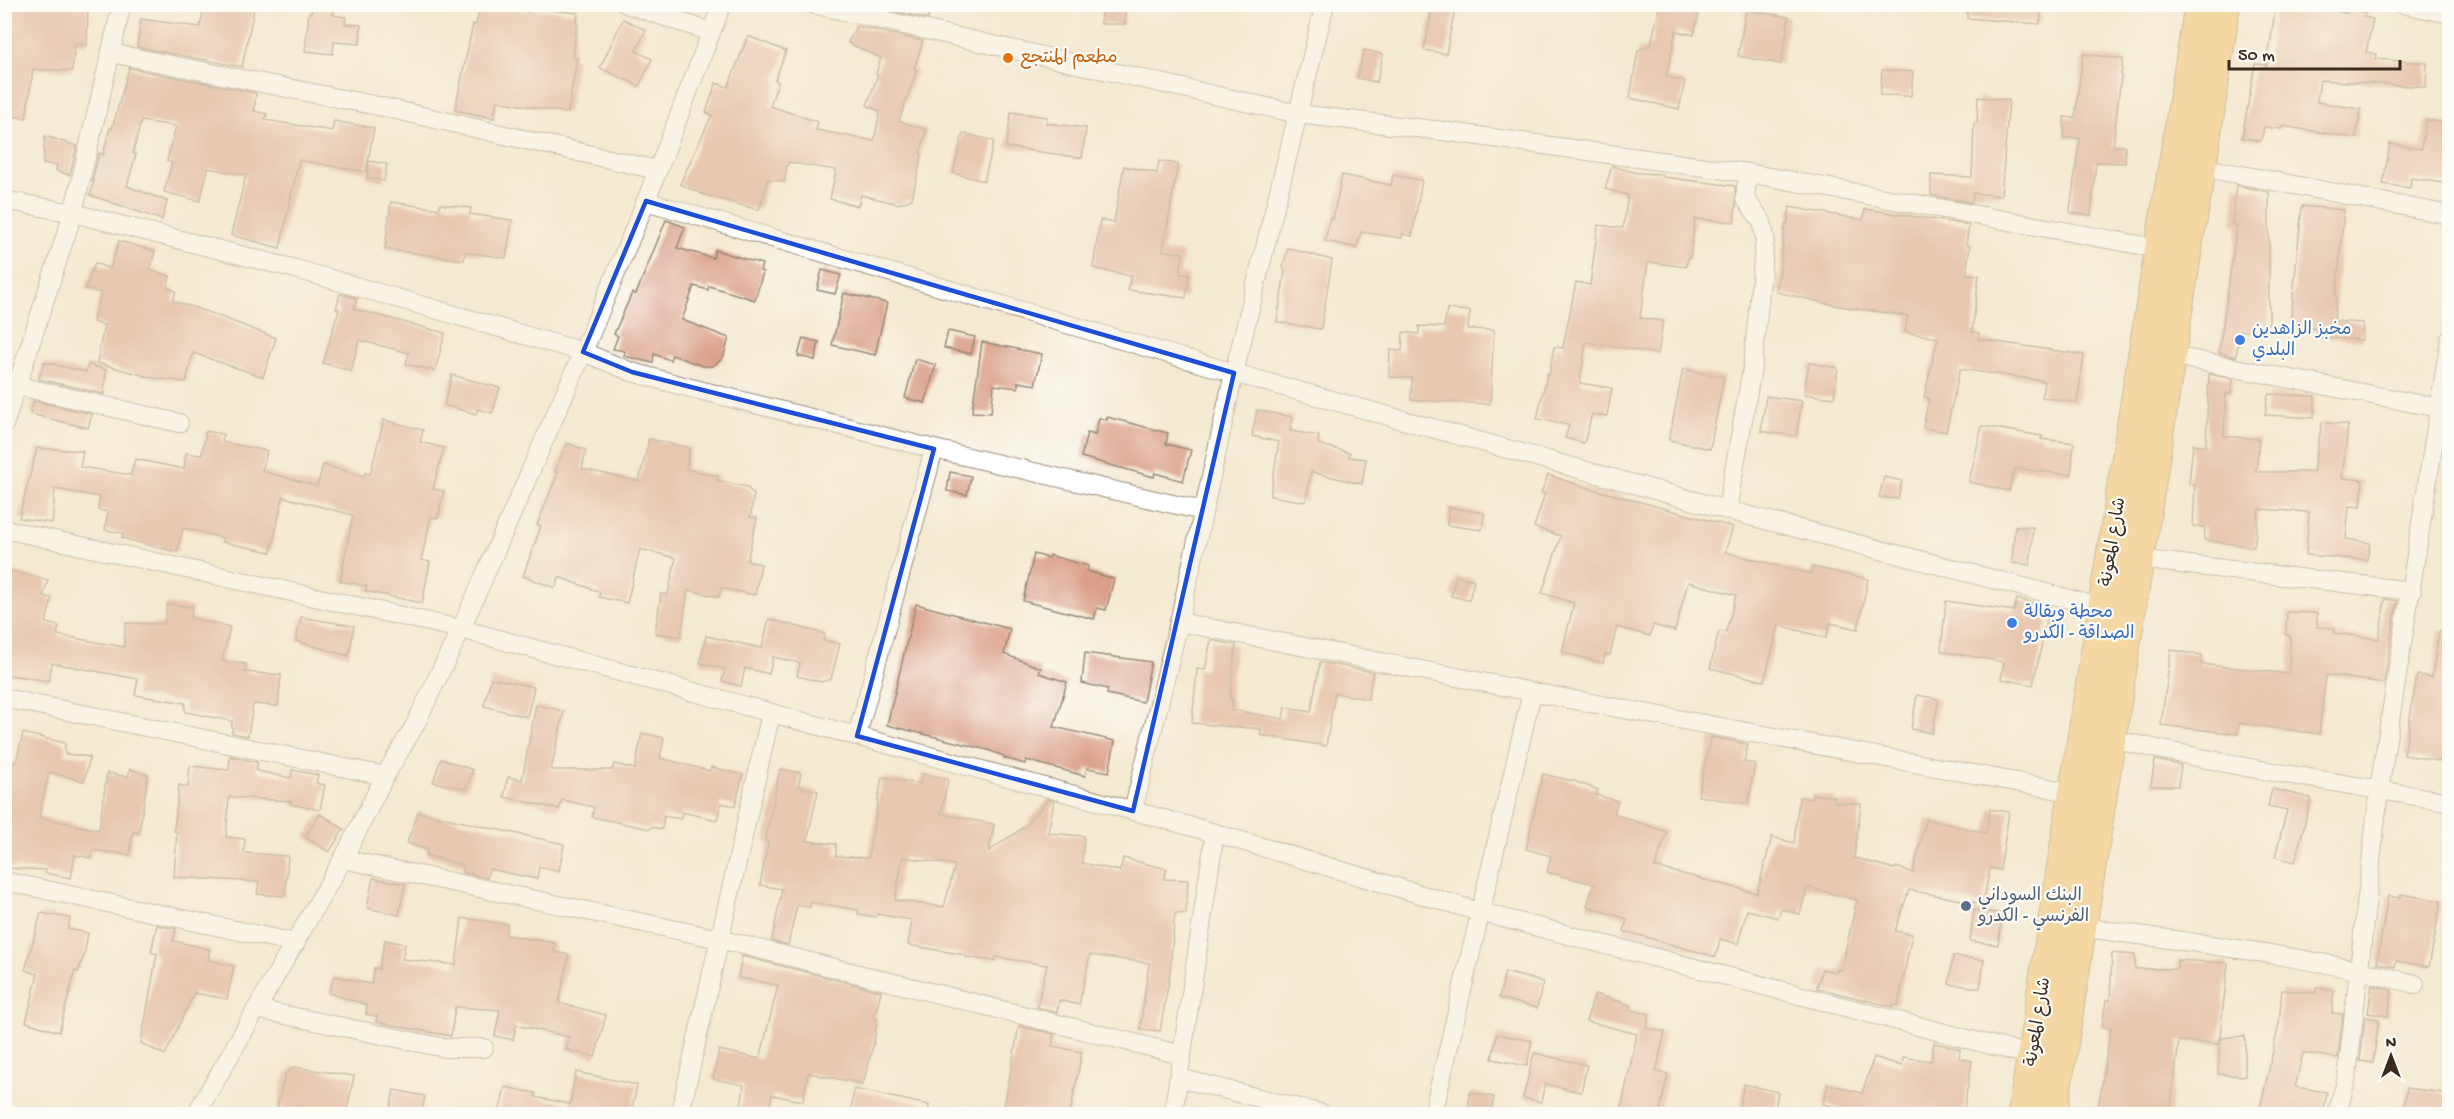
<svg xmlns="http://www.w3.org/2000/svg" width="2454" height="1119" font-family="'Gochi Hand','Playpen Sans Arabic',sans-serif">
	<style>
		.building { fill: #da9f88; fill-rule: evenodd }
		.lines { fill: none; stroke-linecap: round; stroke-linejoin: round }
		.minor-casing { stroke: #988a78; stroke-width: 20 }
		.trunk-casing { stroke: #988a78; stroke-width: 34 }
		.minor { stroke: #fff; stroke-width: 18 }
		.trunk { stroke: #f3c26a; stroke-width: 32 }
		.marked { fill: none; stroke: #1d4ed8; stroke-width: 4.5; stroke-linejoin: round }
		.food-dot { fill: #e8710a; stroke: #fdfcf7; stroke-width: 2 }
		.shop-dot { fill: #3f7fe0; stroke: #fdfcf7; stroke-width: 2 }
		.service-dot { fill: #5c6f8a; stroke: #fdfcf7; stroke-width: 2 }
		.labels { text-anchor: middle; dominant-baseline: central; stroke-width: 4.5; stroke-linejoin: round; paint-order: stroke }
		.food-label { font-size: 18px; fill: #c56008; stroke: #fdfcf7; text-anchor: start }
		.shop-label { font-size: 18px; fill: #366cbe; stroke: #fdfcf7; text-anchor: start }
		.street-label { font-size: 18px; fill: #3b2a1e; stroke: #fdfcf7 }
		.service-label { font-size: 18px; fill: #4e5e75; stroke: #fdfcf7; text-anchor: start }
	</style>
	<rect width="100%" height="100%" fill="#fdfcf7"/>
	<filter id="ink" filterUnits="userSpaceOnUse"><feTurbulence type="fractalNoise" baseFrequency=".0167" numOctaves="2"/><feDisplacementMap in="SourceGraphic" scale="12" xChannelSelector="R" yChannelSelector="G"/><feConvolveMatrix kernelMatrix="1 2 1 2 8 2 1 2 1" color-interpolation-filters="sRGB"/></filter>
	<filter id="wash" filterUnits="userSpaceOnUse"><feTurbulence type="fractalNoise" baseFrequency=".008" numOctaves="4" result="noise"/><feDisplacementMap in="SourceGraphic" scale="24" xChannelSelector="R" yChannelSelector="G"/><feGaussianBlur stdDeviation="1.35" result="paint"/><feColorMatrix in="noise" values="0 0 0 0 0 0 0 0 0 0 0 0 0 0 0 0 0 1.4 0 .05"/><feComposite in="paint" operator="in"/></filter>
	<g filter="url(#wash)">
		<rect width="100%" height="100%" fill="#f4e9d1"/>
		<g id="blocks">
			<g class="building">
				<polygon points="4,4 88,4 87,45 75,43 72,71 33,69 26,118 4,115"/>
				<polygon points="205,4 255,4 242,67 137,47 141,19 200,27"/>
				<polygon points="313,4 335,4 333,15 346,17 345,24 361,25 360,44 334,42 333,54 305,51 309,13 311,13"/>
				<polygon points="481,4 496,4 529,12 530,8 578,13 573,58 577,58 568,113 497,101 494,118 455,110 473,24 476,25"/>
				<polygon points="887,4 930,4 928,19 885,9"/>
				<rect x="1101" y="4" width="24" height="20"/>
				<polygon points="1433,4 1456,4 1446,54 1424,50"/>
				<polygon points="1660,4 1700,4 1694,35 1676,31 1666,77 1685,81 1679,109 1630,98 1638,50 1651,45"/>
				<polygon points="1967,4 2042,4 2040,24 1967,18"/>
				<polygon points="2276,4 2302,4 2346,13 2346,8 2365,12 2364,17 2373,19 2366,52 2377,54 2376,59 2427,63 2426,87 2320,80 2317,102 2361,109 2356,138 2282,126 2281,129 2264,127 2261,141 2242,138 2255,64 2267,65"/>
				<polygon points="1746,10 1789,17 1781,64 1738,56"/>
				<polygon points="623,19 646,30 636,51 652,59 639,86 600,68"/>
				<polygon points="856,26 923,41 914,69 917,70 899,121 927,130 920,153 922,154 912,199 899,204 861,195 858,206 830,199 836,170 788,162 784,182 768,179 759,210 702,194 680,184 712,115 706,112 716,83 728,87 748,36 786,51 775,80 778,82 770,106 818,122 816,130 874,141 880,111 867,105 878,75 876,74 881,58 848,43"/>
				<polygon points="1364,50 1383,54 1377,82 1357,78"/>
				<polygon points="2083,54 2123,59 2113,146 2125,146 2125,163 2096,162 2091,215 2071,213 2070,210 2080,138 2064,138 2064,117 2075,118"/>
				<polygon points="129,68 256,93 254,111 267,114 265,120 332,131 334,121 374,128 366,172 299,160 280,248 231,235 246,175 208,168 200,201 164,192 172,163 167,161 176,126 141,121 133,153 136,154 127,186 167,201 162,220 90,195 94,181 92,181 99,153 103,155 110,128 112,129"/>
				<polygon points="1882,70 1913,72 1911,96 1880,95"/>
				<polygon points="1978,97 2009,100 2001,196 1973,193 1972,203 1931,195 1931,175 1972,177 1974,123 1977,123"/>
				<polygon points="1011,112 1047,117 1046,123 1086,128 1082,158 1006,147"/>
				<polygon points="2426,120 2450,124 2450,184 2411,178 2410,188 2383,184 2390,144 2421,149"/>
				<polygon points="963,133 994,141 984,181 953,173"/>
				<polygon points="45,136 77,146 70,175 56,171 57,165 43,164"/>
				<polygon points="369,161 387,164 384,181 367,178"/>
				<polygon points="1159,161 1178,164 1163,251 1183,253 1180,274 1189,275 1186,298 1128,290 1131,276 1093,268 1100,220 1114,222 1124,166 1157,173"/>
				<polygon points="1612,166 1637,173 1662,174 1662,177 1735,186 1736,204 1734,222 1695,219 1690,258 1688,258 1686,267 1648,262 1640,318 1663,321 1658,354 1586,342 1580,383 1612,388 1607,416 1592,414 1584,443 1565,438 1569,425 1537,419 1547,374 1549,375 1554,347 1563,348 1576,282 1590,285 1598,225 1623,228 1628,195 1605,189"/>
				<polygon points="1342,175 1391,185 1393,175 1422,180 1412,236 1403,234 1402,238 1361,232 1357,248 1325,241 1330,218 1333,219"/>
				<polygon points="2236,185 2269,192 2269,324 2262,323 2260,333 2240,330 2236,357 2219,353 2237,225 2232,225"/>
				<polygon points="391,202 439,209 440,204 471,208 470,214 512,220 506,258 465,252 464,260 385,249"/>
				<polygon points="2302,206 2344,210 2334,321 2363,323 2362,340 2316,337 2317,329 2290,326"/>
				<polygon points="1790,207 1863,220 1865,209 1969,225 1966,245 1970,246 1966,274 1979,275 1972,332 1979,333 1978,339 2084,355 2077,403 2042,397 2044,381 1960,369 1946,432 1923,428 1929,398 1924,397 1938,338 1905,332 1908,316 1839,306 1776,292 1780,271 1785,225 1787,225"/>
				<polygon points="666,220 685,227 677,248 713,258 715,250 762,264 760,271 763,272 755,300 709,286 708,290 694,286 682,320 729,338 723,358 713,366 703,366 672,355 670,360 654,354 653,363 624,356 625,351 613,349 618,336 614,334 632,293 636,294"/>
				<polygon points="119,241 155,251 150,270 170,276 167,288 176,291 173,301 211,313 276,338 263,377 193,353 186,382 153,378 97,363 104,325 93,322 101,293 85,289 95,263 110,269"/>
				<polygon points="1288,248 1332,260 1321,329 1277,322 1285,271 1283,267"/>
				<polygon points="822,270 841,275 835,294 817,290"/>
				<polygon points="844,293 887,303 875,355 832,345"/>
				<polygon points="340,294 357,298 354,309 445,333 435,371 406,364 409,353 359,340 351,371 323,363 339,309 336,309"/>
				<polygon points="1447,309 1470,311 1468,329 1494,330 1490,404 1411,400 1412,378 1389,377 1390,350 1402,351 1403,332 1419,334 1419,326 1444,327"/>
				<polygon points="948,331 975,337 971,354 944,348"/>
				<polygon points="803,338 819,342 815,360 798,356"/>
				<polygon points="982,342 1042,354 1035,385 1018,382 1018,388 994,385 991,413 972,412"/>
				<polygon points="915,359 936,365 925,403 905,398"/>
				<polygon points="44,362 86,372 88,364 106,370 104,394 39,379"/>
				<polygon points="1809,363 1838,368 1834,398 1804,394"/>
				<polygon points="1683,369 1724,377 1710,449 1669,440"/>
				<polygon points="2209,374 2233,379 2231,394 2226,393 2224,436 2259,439 2256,472 2313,472 2322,422 2348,425 2342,478 2363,480 2361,507 2349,506 2346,539 2370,543 2367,560 2306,555 2309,512 2259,509 2254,547 2204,540 2205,527 2193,526 2195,485 2189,484 2193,444 2206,446"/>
				<polygon points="452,375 500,388 492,413 478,409 476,414 444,405"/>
				<polygon points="2268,394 2315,396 2314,418 2265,415"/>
				<polygon points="1766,396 1802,401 1796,436 1761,431"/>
				<polygon points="34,401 92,414 88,428 30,414"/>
				<polygon points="1257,410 1293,417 1290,431 1319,436 1318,444 1350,453 1349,457 1366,459 1362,484 1311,472 1306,502 1270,496 1279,442 1252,436"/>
				<polygon points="1107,417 1168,433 1166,444 1191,450 1183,481 1155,473 1154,477 1081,457 1087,433 1095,435 1099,418 1107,420"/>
				<polygon points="384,420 423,430 420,442 444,448 433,489 444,491 438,518 431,517 421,560 430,562 422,603 365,591 367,586 340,581 353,515 283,497 271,552 222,542 223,538 183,528 177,552 122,538 123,533 105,530 108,512 98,510 100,497 55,489 52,523 19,518 37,448 83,451 80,467 131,475 135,459 184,469 186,453 202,455 206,431 223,434 222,442 267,451 262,471 317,486 323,465 364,476 365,473 370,474"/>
				<polygon points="1982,426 2042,436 2041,439 2074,443 2071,475 2015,468 2009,491 1969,482"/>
				<polygon points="649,439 690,448 686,469 718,476 717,480 747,487 754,495 750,517 757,518 747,561 761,564 755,595 721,588 719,597 688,590 681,637 655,633 661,594 668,595 676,558 640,549 627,603 599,597 600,592 559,577 555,588 523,576 541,526 537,525 558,473 555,472 567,443 586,450 582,469 639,481"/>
				<polygon points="950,472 971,476 967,495 947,491"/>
				<polygon points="1548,475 1585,487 1733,527 1725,552 1811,574 1812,567 1868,579 1858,629 1830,623 1826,638 1779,625 1764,681 1710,668 1719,631 1726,632 1736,595 1688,582 1675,631 1653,625 1650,636 1617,627 1610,655 1605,654 1603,663 1562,652 1574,603 1542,593 1561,536 1534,527 1545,494 1541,493"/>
				<polygon points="1884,477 1902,481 1898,499 1879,497"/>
				<polygon points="1449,507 1484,513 1482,530 1447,525"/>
				<polygon points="2015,526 2033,527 2030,565 2012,563"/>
				<polygon points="1034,554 1049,558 1049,555 1088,566 1087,571 1114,579 1106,610 1097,608 1094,619 1023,601"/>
				<polygon points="4,569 48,580 43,596 52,598 46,623 59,626 57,635 124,647 126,623 164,624 167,604 192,607 191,618 230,627 222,661 246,664 245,672 281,675 278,706 253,704 248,736 232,733 232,721 185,712 185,703 135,695 138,679 52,663 49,681 4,674 4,654 13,598 4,596"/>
				<polygon points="1456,576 1474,580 1469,600 1451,596"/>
				<polygon points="2017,599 2050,606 2033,685 2001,679 2004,662 1941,651 1946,601 2014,611"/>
				<polygon points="2385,599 2397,601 2384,683 2326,675 2319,734 2239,723 2238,734 2161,725 2171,650 2202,655 2201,664 2289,674 2290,636 2286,635 2287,612 2317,613 2317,627 2334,628 2334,633 2379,639"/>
				<polygon points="916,604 1010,629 1004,654 1041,668 1039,673 1067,682 1054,727 1115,741 1109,772 1087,768 1085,776 1026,760 1025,764 1004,758 1004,756 988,750 887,725"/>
				<polygon points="301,617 354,626 349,656 296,641"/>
				<polygon points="769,619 825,634 823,640 840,644 831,679 821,682 797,676 800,663 773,657 769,674 745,668 741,686 722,681 725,669 700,663 706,636 762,648"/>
				<polygon points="2439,631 2450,632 2450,763 2404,755 2417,675 2432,677"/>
				<polygon points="1211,640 1236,645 1232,676 1230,700 1233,700 1232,710 1283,719 1285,707 1311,712 1320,662 1373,672 1368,699 1335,693 1326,746 1260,735 1261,729 1192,723 1197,669 1205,670"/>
				<polygon points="1085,653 1151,662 1143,702 1107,694 1108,689 1082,683"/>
				<polygon points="491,678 534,687 527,717 484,706"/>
				<polygon points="1917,695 1939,699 1932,733 1911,729"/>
				<polygon points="536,705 564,711 551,770 612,770 614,764 635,769 642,733 664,738 660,758 710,771 711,767 743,775 735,806 721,803 717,820 682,812 681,819 664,816 662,829 651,827 650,829 592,817 594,807 562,800 559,809 504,797 508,777 522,780"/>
				<polygon points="23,733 65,743 65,754 90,757 84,781 49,772 39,817 99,830 107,773 128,777 130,769 148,775 139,833 133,832 130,855 92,850 91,858 75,855 71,878 45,873 46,870 5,868 4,760 16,763"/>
				<polygon points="1711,737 1748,744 1744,762 1755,764 1748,804 1698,796"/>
				<polygon points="230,756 257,762 257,771 291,778 292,770 318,775 316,783 325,785 320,810 290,804 291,801 229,797 226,837 245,839 244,853 288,856 285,896 257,894 259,882 174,877 177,832 174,831 179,785 188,787 190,766 229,770"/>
				<polygon points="441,759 473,770 466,789 433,782"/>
				<polygon points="2155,760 2181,765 2178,786 2151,786"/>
				<path d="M780,769l21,4 -3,14 20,4 -11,50 29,3v12l32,2 14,-81 38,7 2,-10 26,5 -7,35 53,10 -5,27 38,-26 4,-8 5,-3 12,-15 6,2 -6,32 36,3 -2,27 38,8 3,-13 44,11 -3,10 24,1 -2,34 -11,-1 -6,67 -9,51 -20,-2 9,-66 -59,-8 -11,50 -20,-5 -2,12 -20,-5 10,-42 -51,-8 -1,4 -30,-4v-2l-57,-10 4,-25 -35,-6 -1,3 -18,-3 1,-4 -48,-8 -1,5 -13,-2 -9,40 -16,-4 10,-52 -22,-4 8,-43h-3zM903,857l52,8 -11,42 -49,-7z"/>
				<polygon points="1543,774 1577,782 1598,790 1596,795 1618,801 1614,814 1667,832 1655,867 1757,893 1772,837 1794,843 1799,797 1812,799 1812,794 1835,797 1834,802 1861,804 1854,858 1895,869 1896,867 1913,873 1926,819 1986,833 1990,809 2009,812 2000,870 1990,868 1983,904 1909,890 1895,931 1912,934 1898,1006 1893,1004 1893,1007 1817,988 1822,969 1837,972 1837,969 1841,970 1857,900 1807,887 1800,914 1781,909 1778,918 1747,910 1738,944 1720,939 1716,957 1624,931 1627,919 1587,906 1594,884 1547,872 1551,856 1526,849"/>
				<polygon points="2272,789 2311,798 2295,862 2275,857 2287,810 2268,806"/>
				<polygon points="418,812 564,844 559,871 539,867 537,879 489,869 487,878 462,872 464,865 426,855 428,850 407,843"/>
				<polygon points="320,814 344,829 329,852 305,837"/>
				<polygon points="373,878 405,884 399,915 367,908"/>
				<polygon points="2401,894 2441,901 2429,967 2396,961 2395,967 2377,963 2388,896 2401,898"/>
				<polygon points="1974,910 2002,914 1998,945 1970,941"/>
				<polygon points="41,913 70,918 68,929 88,933 84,956 78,972 75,971 59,1032 26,1022 38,974 25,970"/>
				<polygon points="462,918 507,924 506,935 555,943 554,952 569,955 559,1003 606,1015 595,1057 566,1050 569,1037 516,1025 513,1040 495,1036 500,1010 455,1007 451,1036 376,1022 377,1016 366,1014 367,1005 329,993 334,976 371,984 374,968 379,969 385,940 405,944 402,959 456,965"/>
				<polygon points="157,925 176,929 173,941 210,949 208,960 234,966 227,999 194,993 165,1055 141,1043 157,954 151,952"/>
				<polygon points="2112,953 2135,955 2135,969 2177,969 2177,960 2228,963 2219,1044 2179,1041 2170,1114 2097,1114 2111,1028 2102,1027 2106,1000 2110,1000"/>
				<polygon points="742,956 881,991 874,1019 877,1019 874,1042 863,1084 808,1073 803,1101 772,1095 768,1114 740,1114 744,1085 713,1079 719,1050 760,1059 778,985 738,978"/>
				<polygon points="1953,956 1984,960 1980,988 1949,984"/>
				<polygon points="1505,972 1543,982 1537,1008 1499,998"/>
				<polygon points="2372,985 2392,990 2388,1016 2368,1013"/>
				<polygon points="2316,988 2334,990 2332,1013 2343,1014 2338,1058 2303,1053 2295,1087 2327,1092 2323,1114 2259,1114 2279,1024 2282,990 2316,993"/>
				<polygon points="1595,994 1630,1005 1629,1010 1649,1014 1646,1028 1665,1032 1656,1072 1668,1074 1659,1114 1645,1114 1621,1110 1637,1034 1586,1021"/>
				<polygon points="2365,1017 2379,1019 2373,1063 2360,1061"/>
				<polygon points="1019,1026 1054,1034 1052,1046 1082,1052 1070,1114 1003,1114"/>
				<polygon points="1497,1034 1532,1041 1527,1066 1492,1059"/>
				<polygon points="2245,1036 2245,1076 2218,1074 2220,1038"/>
				<polygon points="1934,1043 1960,1049 1959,1058 1972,1061 1963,1114 1907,1114 1870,1108 1869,1114 1853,1110 1853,1112 1823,1104 1828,1084 1862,1093 1874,1057 1902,1066 1903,1057 1931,1061"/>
				<polygon points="1534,1053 1587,1065 1581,1092 1545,1084 1541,1102 1523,1098"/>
				<polygon points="294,1067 354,1076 346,1114 316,1114 277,1107 285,1075"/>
				<polygon points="576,1072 637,1085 631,1114 499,1114 505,1087 536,1093 535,1097 570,1104"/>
				<polygon points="1744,1084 1778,1092 1774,1114 1738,1114"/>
				<polygon points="2407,1088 2450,1094 2450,1114 2403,1114"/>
				<polygon points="854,1089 929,1105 928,1114 870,1114 851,1112"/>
				<polygon points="394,1090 425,1096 421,1114 389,1114"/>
				<polygon points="1470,1092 1494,1097 1491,1114 1468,1112"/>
			</g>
		</g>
	</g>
	<g filter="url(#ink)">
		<use href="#blocks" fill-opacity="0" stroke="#988a78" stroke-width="1.5"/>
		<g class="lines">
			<defs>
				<g id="minor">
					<polyline points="626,4 711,32"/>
					<polyline points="812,4 1298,114 1442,131 1748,173 2161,249"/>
					<polyline points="2403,4 2450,14"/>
					<polyline points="111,53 383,107 657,170"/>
					<polyline points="2200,167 2450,215"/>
					<polyline points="4,200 73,213 296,269 583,352 632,372 683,386 934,449 1203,511"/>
					<polyline points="646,201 1234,373 1727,510 2104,608"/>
					<polyline points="2169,355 2439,408"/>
					<polyline points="6,383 179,423"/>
					<polyline points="4,425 73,213 122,4"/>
					<polyline points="1727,510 1753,363 1765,238 1762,222 1745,198 1748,173"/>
					<polyline points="4,529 461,629 1215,833 1480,912 2033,1056"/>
					<polyline points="2138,559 2412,591"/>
					<polyline points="1179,622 1532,692 2075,793"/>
					<polyline points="4,698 385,776"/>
					<polyline points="857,736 934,449"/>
					<polyline points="2110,739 2250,768 2450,802"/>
					<polyline points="1133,811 1179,622 1234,373 1325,4"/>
					<polyline points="343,859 719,939 1182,1055"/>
					<polyline points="4,881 296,943"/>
					<path d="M2081,927c112,16 225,28 334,57"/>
					<polyline points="256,1009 445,1048 484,1048"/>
					<polyline points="1179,1078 1323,1114"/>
					<polyline points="196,1114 343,859 385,776 415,725 461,629 583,352 646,201 722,4"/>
					<polyline points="680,1114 771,713"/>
					<polyline points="1173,1114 1215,833"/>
					<polyline points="1433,1114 1532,692"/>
					<polyline points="2337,1114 2347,1077 2379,790 2450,339"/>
				</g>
				<g id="trunk">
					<polyline points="2024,1114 2161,249 2201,4"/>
					<polyline points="2051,1114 2188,235 2200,167 2224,4"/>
				</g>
			</defs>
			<use href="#minor" class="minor-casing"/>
			<use href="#trunk" class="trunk-casing"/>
			<use href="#minor" class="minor"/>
			<use href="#trunk" class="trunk"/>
		</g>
	</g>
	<path d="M0 0H2454V1119H0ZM646,201l588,172 -101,438 -276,-75 77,-287 -302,-77 -49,-20z" fill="#f4e9d1" fill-opacity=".55" fill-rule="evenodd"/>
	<path class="marked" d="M646,201l588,172 -101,438 -276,-75 77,-287 -302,-77 -49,-20z"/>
	<circle class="food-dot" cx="1008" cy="58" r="6"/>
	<g class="shop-dot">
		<circle cx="2240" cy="340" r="6"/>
		<circle cx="2012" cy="623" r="6"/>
	</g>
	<circle class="service-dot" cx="1966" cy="906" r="6"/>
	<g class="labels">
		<g class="food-label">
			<text x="1020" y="58">مطعم المنتجع</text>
		</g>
		<g class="shop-label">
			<text x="2252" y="330">مخبز الزاهدين<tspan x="2252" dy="21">البلدي</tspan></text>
			<text x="2024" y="613">محطة وبقالة<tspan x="2024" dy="21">الصداقة - الكدرو</tspan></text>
		</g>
		<g class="street-label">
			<text transform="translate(2114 542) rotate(-81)">شارع المعونة</text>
			<text transform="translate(2039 1022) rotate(-81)">شارع المعونة</text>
		</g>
		<g class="service-label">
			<text x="1978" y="896">البنك السوداني<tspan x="1978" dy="21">الفرنسي - الكدرو</tspan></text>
		</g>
	</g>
	<rect width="2454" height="1119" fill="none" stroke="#fdfcf7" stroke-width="24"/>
	<g transform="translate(2391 1056)" stroke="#fdfcf7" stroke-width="4.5" paint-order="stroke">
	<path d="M0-4.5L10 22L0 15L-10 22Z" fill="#3b2a1e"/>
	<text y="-9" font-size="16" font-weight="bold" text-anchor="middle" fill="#3b2a1e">N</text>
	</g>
	<path d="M2229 60v9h171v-9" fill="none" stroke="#3b2a1e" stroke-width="3"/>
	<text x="2238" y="60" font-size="18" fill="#3b2a1e" stroke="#fdfcf7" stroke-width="4.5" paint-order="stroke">50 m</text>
</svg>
